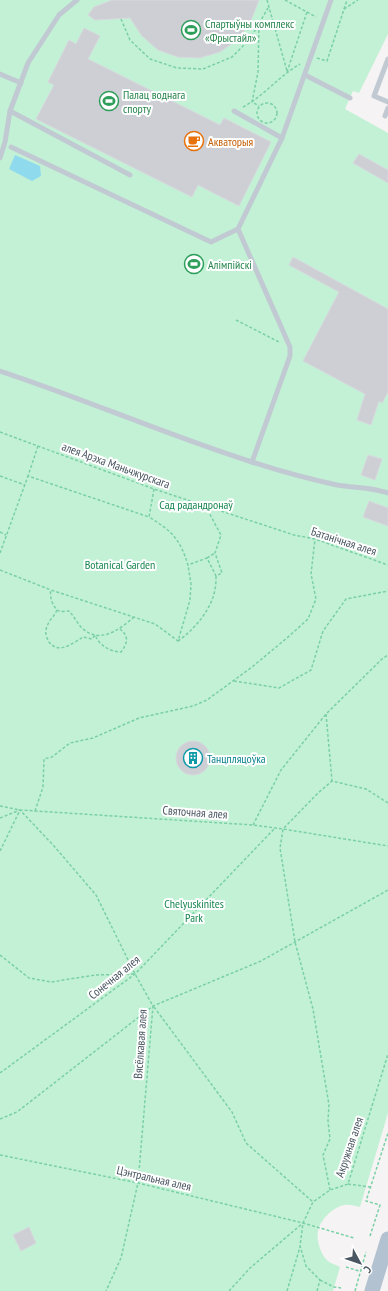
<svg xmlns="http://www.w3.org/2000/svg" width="388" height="1291" font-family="'PT Sans Narrow',sans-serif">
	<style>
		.green { fill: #c3f1d5 }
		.water { fill: #90daee }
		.building { fill: #cdcfd5; stroke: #d7d9de }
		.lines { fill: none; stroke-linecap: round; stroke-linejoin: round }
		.path { stroke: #7ad0a6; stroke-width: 1.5; stroke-dasharray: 3 2; stroke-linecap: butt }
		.lane { stroke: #c1cad2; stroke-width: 5 }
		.primary { stroke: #b3c2d1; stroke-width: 15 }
		.labels { text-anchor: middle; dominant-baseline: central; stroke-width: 4; stroke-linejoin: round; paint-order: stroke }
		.leisure-label { font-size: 12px; fill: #27864d; stroke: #fff; text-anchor: start }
		.food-label { font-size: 12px; fill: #c56008; stroke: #fff; text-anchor: start }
		.street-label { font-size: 12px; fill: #4a5661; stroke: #fff }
		.park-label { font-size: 12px; fill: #17864f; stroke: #fff }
		.culture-label { font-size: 12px; fill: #0d838f; stroke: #fff; text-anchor: start }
	</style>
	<rect width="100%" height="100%" fill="#f5f3f3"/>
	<path class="green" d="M0,0h388v34l-29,59 -6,-2 -8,18 43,24v980l-28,94c-5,-1 -11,-3 -16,-2 -10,2 -21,12 -25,22 -4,10 1,28 10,35 3,2 8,3 11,5l-7,24h-333z"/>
	<polygon class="water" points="15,155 40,166 41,176 32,181 9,169"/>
	<g class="building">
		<polygon points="112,0 259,0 250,23 237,40 220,52 199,58 178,57 158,50 142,36 130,18 95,20 88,15 94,7"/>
		<polygon points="84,28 100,36 88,59 220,125 224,118 271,142 239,206 198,185 192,197 36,119 54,85 48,82 69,40 76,44"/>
		<polygon points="359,154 388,170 388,183 353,163"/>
		<polygon points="293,257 388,309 388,392 382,403 379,401 371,425 357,420 365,394 303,361 339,292 289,265"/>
		<polygon points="368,455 382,459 375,480 361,475"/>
		<polygon points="369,501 388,508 388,526 363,517"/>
		<circle cx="193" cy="758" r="17"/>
		<polygon points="29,1227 36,1243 21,1251 13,1235"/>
	</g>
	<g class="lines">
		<g class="path">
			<polyline points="267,0 287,71"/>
			<polyline points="285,0 316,17"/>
			<polyline points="344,9 358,0"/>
			<polyline points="121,19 130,40 150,59 177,68 203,69 232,57 250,39 268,8"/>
			<polyline points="259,25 258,72 252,102 259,106"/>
			<polyline points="317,58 327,61 347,0"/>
			<polyline points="287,72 307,12"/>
			<circle cx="267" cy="113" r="10"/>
			<path d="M243,107c21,-11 36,-31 57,-43"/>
			<polyline points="236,320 279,342"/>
			<polyline points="0,432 154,489 294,535 315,539 388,565"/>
			<polyline points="38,446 28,476 149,517"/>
			<polyline points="0,476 25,485"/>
			<path d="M154,489l-5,28c23,14 31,22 39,48l19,-7 9,18 6,-3 -7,-20 6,-18 -15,-28"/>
			<polyline points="0,532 6,535"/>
			<polyline points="0,553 28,476"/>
			<polyline points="207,558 215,553"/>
			<polyline points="0,570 51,590"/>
			<path d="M57,610c-3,7 -10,12 -11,20 -1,3 1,9 3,12 10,13 24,1 34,-5l9,2 3,-4c4,10 15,17 26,17 7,-9 8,-16 -1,-23"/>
			<path d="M134,617c-14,12 -34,28 -52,11 -5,-5 -8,-12 -13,-17 -3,0 -7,1 -10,0 -6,-3 -10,-15 -8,-21l104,34 23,17 12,-41 1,-16 -3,-19"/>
			<path d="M178,641c16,-11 34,-32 37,-52 1,-4 1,-9 1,-13"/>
			<polyline points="234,681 279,688 311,670 323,631 346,599 388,591"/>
			<polyline points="326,714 332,781"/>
			<polyline points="0,806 20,810 253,825 283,829 388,846"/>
			<polyline points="35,811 43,787 44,759 52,757 70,743 93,738 139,718 193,706 207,700 252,667 287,638 308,619 316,599 311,574 315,539"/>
			<polyline points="0,818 20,810 54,846 96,895 135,974 153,1006 138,1183 121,1258 106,1291"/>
			<polyline points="253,825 281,770 326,714 382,659 388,655"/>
			<polyline points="0,851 20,810"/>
			<polyline points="0,955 29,978 51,982 95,975 135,974"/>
			<polyline points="154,1007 232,1112 246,1143 313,1202"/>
			<polyline points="0,1073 135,974 275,828"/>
			<polyline points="0,1119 17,1112 153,1006 261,961 388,890"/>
			<polyline points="0,1155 138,1183 303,1223 354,1238"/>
			<polyline points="348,1184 370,1187"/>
			<polyline points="330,1190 323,1155 330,1139 328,1121 329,1105 313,1009 295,942 280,848 283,829 318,793 332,781 366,789 388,803"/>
			<polyline points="370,1236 380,1205 366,1201 388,1133"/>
			<polyline points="346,1267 359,1271"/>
			<polyline points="320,1280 334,1287 341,1288"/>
			<polyline points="229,1291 250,1268 303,1223"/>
			<polyline points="287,1291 300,1247"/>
			<polyline points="317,1291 320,1280 306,1266 300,1246 303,1223 313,1202 330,1190 348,1184 388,1054"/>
			<polyline points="355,1291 366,1252"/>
		</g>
		<g class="lane">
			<polyline points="77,0 59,15 28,63 10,111 130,175"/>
			<polyline points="388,59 374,96 388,102"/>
			<polyline points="0,74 21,83"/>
			<polyline points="305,75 350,98"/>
			<polyline points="234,111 282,138 331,0"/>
			<polyline points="385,116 388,108"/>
			<polyline points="11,147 211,242 238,229 282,138"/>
			<polyline points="0,158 5,142 10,111"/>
			<polyline points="238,229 290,347 290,356 252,462"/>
			<path d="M0,371c85,28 167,64 252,91 28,9 57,17 85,23 17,3 35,2 51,8"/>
		</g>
		<polyline class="primary" points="372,1291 388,1239"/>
	</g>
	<defs>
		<symbol id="stadium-ring" viewBox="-11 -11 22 22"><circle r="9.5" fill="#fff" stroke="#2e9e5b" stroke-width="1.5"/><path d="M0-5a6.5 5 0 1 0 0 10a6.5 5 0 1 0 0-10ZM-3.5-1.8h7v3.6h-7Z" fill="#2e9e5b"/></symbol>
		<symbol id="cafe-ring" viewBox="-11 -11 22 22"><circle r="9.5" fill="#fff" stroke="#e8710a" stroke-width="1.5"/><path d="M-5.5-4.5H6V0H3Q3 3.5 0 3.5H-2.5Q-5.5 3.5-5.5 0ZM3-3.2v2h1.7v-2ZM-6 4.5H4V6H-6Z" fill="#e8710a"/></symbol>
		<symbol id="building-ring" viewBox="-11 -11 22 22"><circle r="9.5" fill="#fff" stroke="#0f9aa8" stroke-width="1.5"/><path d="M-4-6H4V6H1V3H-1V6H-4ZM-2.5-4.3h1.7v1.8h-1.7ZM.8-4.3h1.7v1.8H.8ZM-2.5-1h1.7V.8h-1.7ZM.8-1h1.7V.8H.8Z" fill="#0f9aa8"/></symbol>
	</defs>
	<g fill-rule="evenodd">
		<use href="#stadium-ring" x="180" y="19" width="22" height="22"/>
		<use href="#stadium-ring" x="98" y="90" width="22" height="22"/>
		<use href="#cafe-ring" x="183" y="130" width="22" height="22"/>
		<use href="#stadium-ring" x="183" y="253" width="22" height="22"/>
		<use href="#building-ring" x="182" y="747" width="22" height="22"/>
	</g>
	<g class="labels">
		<g class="leisure-label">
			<text x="205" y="23">Спартыўны комплекс<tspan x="205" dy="14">«Фрыстайл»</tspan></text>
			<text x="123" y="94">Палац воднага<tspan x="123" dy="14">спорту</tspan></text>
			<text x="208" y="264">Алімпійскі</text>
		</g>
		<g class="food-label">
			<text x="208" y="141">Акваторыя</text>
		</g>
		<g class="street-label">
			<text transform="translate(116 465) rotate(20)">алея Арэха Маньчжурскага</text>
			<text transform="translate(344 541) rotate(18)">Батанічная алея</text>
			<text transform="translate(195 812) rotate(4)">Святочная алея</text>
			<text transform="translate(114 977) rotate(-39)">Сонечная алея</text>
			<text transform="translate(140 1044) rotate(-86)">Вясёлкавая алея</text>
			<text transform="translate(349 1147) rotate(-71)">Акружная алея</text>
			<text transform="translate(154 1178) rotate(13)">Цэнтральная алея</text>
		</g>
		<g class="park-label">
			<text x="196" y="504">Сад радандронаў</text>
			<text x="120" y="564">Botanical Garden</text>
			<text x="194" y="903">Chelyuskinites<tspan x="194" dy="14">Park</tspan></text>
		</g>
		<g class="culture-label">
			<text x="207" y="758">Танцпляцоўка</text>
		</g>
	</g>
	<g transform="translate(360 1263) rotate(130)" stroke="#ffffff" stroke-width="3" paint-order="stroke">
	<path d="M0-3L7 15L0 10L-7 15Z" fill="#4a5661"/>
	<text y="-6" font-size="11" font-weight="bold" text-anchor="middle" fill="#4a5661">С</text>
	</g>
</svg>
